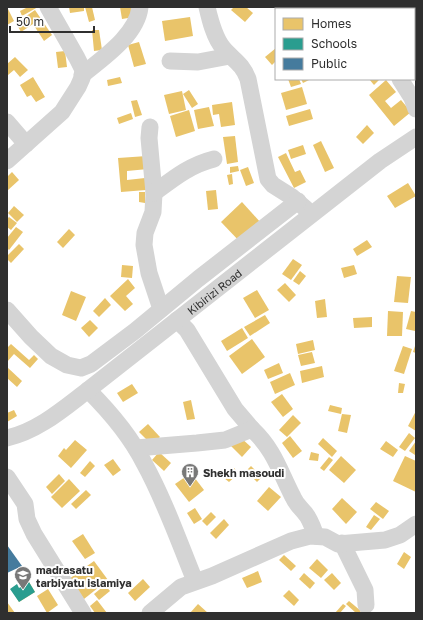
<svg xmlns="http://www.w3.org/2000/svg" width="423" height="620" font-family="'Golos Text',sans-serif">
	<style>
		.homes { fill: #e9c46a }
		.schools { fill: #2a9d8f }
		.public { fill: #457b9d }
		.lines { fill: none; stroke-linecap: round; stroke-linejoin: round }
		.minor { stroke: #d4d4d4; stroke-width: 17 }
		.labels { text-anchor: middle; dominant-baseline: central; stroke-width: 4; stroke-linejoin: round; paint-order: stroke }
		.street-label { font-size: 11px; fill: #2f2f2f; stroke: #fff }
		.poi-label { font-size: 11px; font-weight: bold; fill: #2f2f2f; stroke: #fff; text-anchor: start }
	</style>
	<rect width="100%" height="100%" fill="#fff"/>
	<g class="homes">
		<polygon points="7,7 14,21 7,25"/>
		<polygon points="28,7 38,7 22,16 20,11"/>
		<polygon points="69,7 84,7 84,11 70,13"/>
		<polygon points="85,7 92,7 95,20 89,22"/>
		<polygon points="120,7 132,7 134,17 122,19"/>
		<polygon points="234,7 246,7 253,13 245,22 231,10"/>
		<polygon points="35,10 52,35 44,41 33,24 21,32 16,23"/>
		<polygon points="190,17 193,36 165,41 162,21"/>
		<polygon points="416,19 416,30 414,32 414,21"/>
		<polygon points="92,30 99,30 102,50 94,51"/>
		<polygon points="139,42 146,64 134,67 128,45"/>
		<polygon points="276,48 276,61 272,65 265,57"/>
		<polygon points="65,51 67,67 58,68 56,52"/>
		<polygon points="15,57 28,70 20,77 14,70 8,75 7,74 7,64"/>
		<polygon points="33,77 45,97 36,102 31,95 27,97 20,85"/>
		<polygon points="120,77 122,83 108,86 107,80"/>
		<polygon points="288,79 299,79 301,84 291,87"/>
		<polygon points="301,79 311,79 303,83"/>
		<polygon points="369,79 380,79 374,85"/>
		<polygon points="386,80 396,92 385,101 391,108 401,100 411,112 394,126 369,95"/>
		<polygon points="302,87 307,104 286,110 281,93"/>
		<polygon points="189,90 198,104 192,108 183,94"/>
		<polygon points="182,91 186,110 169,114 164,95"/>
		<polygon points="137,100 142,115 135,117 131,101"/>
		<polygon points="232,102 235,125 221,127 219,114 213,115 212,105"/>
		<polygon points="209,107 214,126 198,129 194,110"/>
		<polygon points="310,109 313,119 289,126 286,116"/>
		<polygon points="189,110 195,131 176,137 170,116"/>
		<polygon points="131,113 133,119 119,124 117,118"/>
		<polygon points="367,125 374,133 363,144 356,137"/>
		<polygon points="235,136 238,162 227,164 223,137"/>
		<polygon points="321,141 334,168 325,172 313,145"/>
		<polygon points="303,145 306,154 291,159 288,150"/>
		<polygon points="286,153 295,172 300,170 306,182 294,188 278,157"/>
		<polygon points="147,156 148,169 127,171 127,180 145,178 146,190 121,192 118,158"/>
		<polygon points="238,166 239,171 230,173 230,167"/>
		<polygon points="248,167 254,183 246,186 240,170"/>
		<polygon points="12,172 19,180 7,191 7,177"/>
		<polygon points="232,174 233,184 229,185 227,175"/>
		<polygon points="408,183 416,196 395,208 387,196"/>
		<polygon points="216,190 218,209 208,210 206,191"/>
		<polygon points="139,192 145,192 145,203 139,202"/>
		<polygon points="242,202 262,224 242,244 221,222"/>
		<polygon points="14,206 24,215 17,222 8,213"/>
		<polygon points="9,217 17,223 11,230 7,227 7,219"/>
		<polygon points="16,227 23,232 9,250 7,248 7,238"/>
		<polygon points="69,229 75,235 63,248 57,242"/>
		<polygon points="367,240 372,247 357,256 353,249"/>
		<polygon points="19,244 24,249 11,263 7,259 7,256"/>
		<polygon points="293,259 302,265 291,280 282,274"/>
		<polygon points="122,265 133,266 132,278 121,277"/>
		<polygon points="354,265 357,274 344,278 341,268"/>
		<polygon points="300,271 306,276 299,285 293,281"/>
		<polygon points="397,276 411,277 408,303 394,302"/>
		<polygon points="128,279 135,288 126,296 133,304 125,311 110,296"/>
		<polygon points="285,283 296,295 289,302 277,290"/>
		<polygon points="257,290 269,310 255,318 243,298"/>
		<polygon points="71,291 86,297 76,321 62,315"/>
		<polygon points="105,298 111,305 99,317 93,311"/>
		<polygon points="325,299 327,317 317,318 315,301"/>
		<polygon points="388,311 403,312 402,336 387,336"/>
		<polygon points="411,311 416,312 415,331 406,329"/>
		<polygon points="265,315 270,323 250,336 244,327"/>
		<polygon points="372,317 372,327 354,328 353,318"/>
		<polygon points="90,320 98,328 89,337 81,328"/>
		<polygon points="242,328 248,338 227,351 221,341"/>
		<polygon points="252,339 265,357 242,374 229,356"/>
		<polygon points="313,340 315,350 298,354 296,344"/>
		<polygon points="416,343 416,353 413,352"/>
		<polygon points="11,344 29,360 34,355 38,359 30,368 14,354 7,362 7,348"/>
		<polygon points="403,346 412,349 404,374 394,371"/>
		<polygon points="312,352 315,363 301,366 298,355"/>
		<polygon points="279,363 283,373 268,379 264,370"/>
		<polygon points="322,366 324,377 302,383 300,371"/>
		<polygon points="7,367 22,381 17,387 7,378"/>
		<polygon points="290,373 295,385 275,394 270,382"/>
		<polygon points="399,383 405,384 403,393 398,393"/>
		<polygon points="132,384 138,393 123,402 117,393"/>
		<polygon points="282,394 293,409 283,417 271,402"/>
		<polygon points="191,400 195,419 187,420 183,402"/>
		<polygon points="330,405 342,408 341,414 328,411"/>
		<polygon points="14,410 17,416 7,422 7,413"/>
		<polygon points="416,411 416,431 408,426"/>
		<polygon points="342,414 351,415 347,433 338,431"/>
		<polygon points="293,415 301,423 287,437 279,430"/>
		<polygon points="148,424 160,437 152,445 139,432"/>
		<polygon points="409,433 415,438 405,451 399,447"/>
		<polygon points="290,436 302,451 293,458 282,443"/>
		<polygon points="240,437 251,447 242,457 231,446"/>
		<polygon points="323,438 337,451 332,457 318,444"/>
		<polygon points="75,440 87,450 71,468 58,456 64,448 66,450"/>
		<polygon points="386,441 398,450 393,457 380,449"/>
		<polygon points="416,441 416,454 415,455 409,451"/>
		<polygon points="159,452 171,463 164,471 152,460"/>
		<polygon points="311,452 319,454 318,461 309,460"/>
		<polygon points="341,456 356,470 344,483 329,470"/>
		<polygon points="405,456 416,461 416,492 393,481"/>
		<polygon points="329,457 333,460 324,471 320,468"/>
		<polygon points="113,459 121,470 113,476 104,465"/>
		<polygon points="90,461 95,466 85,477 80,473"/>
		<polygon points="251,466 262,477 257,482 246,471"/>
		<polygon points="234,468 239,473 229,482 224,478"/>
		<polygon points="191,473 204,490 189,502 175,484"/>
		<polygon points="59,474 65,481 52,494 46,487"/>
		<polygon points="69,479 80,491 62,508 51,497"/>
		<polygon points="269,487 281,497 268,511 257,501"/>
		<polygon points="86,490 91,495 76,509 71,504"/>
		<polygon points="342,498 357,512 346,524 332,509"/>
		<polygon points="376,502 389,511 383,519 370,509"/>
		<polygon points="195,508 202,519 194,524 187,513"/>
		<polygon points="211,512 216,517 207,526 202,521"/>
		<polygon points="374,515 380,519 371,530 366,527"/>
		<polygon points="224,519 229,525 216,539 210,533"/>
		<polygon points="83,534 95,553 85,559 72,541"/>
		<polygon points="404,552 411,557 404,569 397,564"/>
		<polygon points="284,555 296,566 291,571 279,560"/>
		<polygon points="317,559 328,570 321,578 309,568"/>
		<polygon points="94,561 108,580 84,599 69,579"/>
		<polygon points="258,571 262,582 247,588 242,578"/>
		<polygon points="304,573 315,583 310,589 299,579"/>
		<polygon points="332,573 341,583 334,590 324,580"/>
		<polygon points="143,579 150,587 135,601 128,593"/>
		<polygon points="29,582 35,592 19,602 13,592"/>
		<polygon points="105,585 110,591 99,600 94,594"/>
		<polygon points="48,589 58,605 47,613 37,596"/>
		<polygon points="289,590 299,600 294,606 283,596"/>
		<polygon points="97,600 107,613 95,613 90,606"/>
		<polygon points="349,601 361,611 359,613 356,613 346,604"/>
		<polygon points="7,602 15,613 7,613"/>
		<polygon points="198,604 208,613 190,613"/>
		<polygon points="343,604 346,606 340,613 335,613"/>
	</g>
	<polygon class="schools" points="29,582 35,592 19,602 10,589 17,584 19,588"/>
	<polygon class="public" points="7,545 22,566 7,573"/>
	<g class="lines">
		<g class="minor">
			<path d="M207,7c3,13 7,30 16,41 10,12 19,15 25,31l20,100 5,6 19,12 14,12"/>
			<polyline points="349,7 350,9"/>
			<polyline points="170,61 198,62 230,56"/>
			<path d="M82,75c21,-17 55,-40 58,-68"/>
			<polyline points="400,79 412,98 416,109"/>
			<polyline points="7,122 26,144"/>
			<polyline points="150,127 149,138 154,193 153,212 145,233 144,245 149,273 161,309"/>
			<polyline points="7,161 62,112 78,87 82,78 83,70 77,58 48,7"/>
			<path d="M154,193c20,-15 36,-28 60,-34"/>
			<polyline points="7,310 31,337 51,356 67,365 81,368 91,364 135,331 198,279 298,201"/>
			<polyline points="177,320 187,330 235,409 252,429"/>
			<path d="M88,390c22,22 42,45 56,73 21,38 35,79 51,118"/>
			<path id="s1" d="M7,438c31,-7 56,-29 81,-48l292,-229 36,-24"/>
			<path d="M136,448l61,-5 28,-3 27,-11c23,22 27,41 41,68 3,7 7,10 11,15 6,6 9,16 12,24"/>
			<polyline points="7,477 25,504 27,519 34,534 83,613"/>
			<polyline points="342,543 365,590 366,605"/>
			<polyline points="150,613 181,587 212,576 291,541 310,536 325,537 338,544 385,540 400,535 416,524"/>
		</g>
	</g>
	<defs>
		<symbol id="building-pin" viewBox="-11 -11 22 30"><path d="M0 17L-7.5 6A9.5 9.5 0 1 1 7.5 6Z" fill="#787878" stroke="#fff"/><path d="M-4-6H4V6H1V3H-1V6H-4ZM-2.5-4.3h1.7v1.8h-1.7ZM.8-4.3h1.7v1.8H.8ZM-2.5-1h1.7V.8h-1.7ZM.8-1h1.7V.8H.8Z" fill="#fff"/></symbol>
		<symbol id="school-pin" viewBox="-11 -11 22 30"><path d="M0 17L-7.5 6A9.5 9.5 0 1 1 7.5 6Z" fill="#787878" stroke="#fff"/><path d="M0-5L7-2L0 1L-7-2ZM-4 1L0 2.5L4 1V4Q0 6-4 4Z" fill="#fff"/></symbol>
	</defs>
	<g fill-rule="evenodd">
		<use href="#building-pin" x="180" y="462" width="20" height="27"/>
		<use href="#school-pin" x="13" y="565" width="20" height="27"/>
	</g>
	<g class="labels">
		<g class="street-label">
			<text stroke="none"><textPath href="#s1" startOffset="255">Kibirizi Road</textPath></text>
		</g>
		<g class="poi-label">
			<text x="203" y="472">Shekh masoudi</text>
			<text x="36" y="569">madrasatu<tspan x="36" dy="13">tarbiyatu islamiya</tspan></text>
		</g>
	</g>
	<rect width="423" height="620" fill="none" stroke="#2f2f2f" stroke-width="16"/>
	<rect x="275" y="8" width="140" height="72" fill="#ffffff" stroke="#acacac"/>
	<rect x="283" y="18" width="20" height="12" fill="#e9c46a" stroke="#acacac"/>
	<text x="311" y="28" font-size="12" fill="#2f2f2f">Homes</text>
	<rect x="283" y="38" width="20" height="12" fill="#2a9d8f" stroke="#acacac"/>
	<text x="311" y="48" font-size="12" fill="#2f2f2f">Schools</text>
	<rect x="283" y="58" width="20" height="12" fill="#457b9d" stroke="#acacac"/>
	<text x="311" y="68" font-size="12" fill="#2f2f2f">Public</text>
	<path d="M10 26v6h84v-6" fill="none" stroke="#2f2f2f" stroke-width="2"/>
	<text x="16" y="26" font-size="12" fill="#2f2f2f" stroke="#ffffff" stroke-width="3" paint-order="stroke">50 m</text>
</svg>
